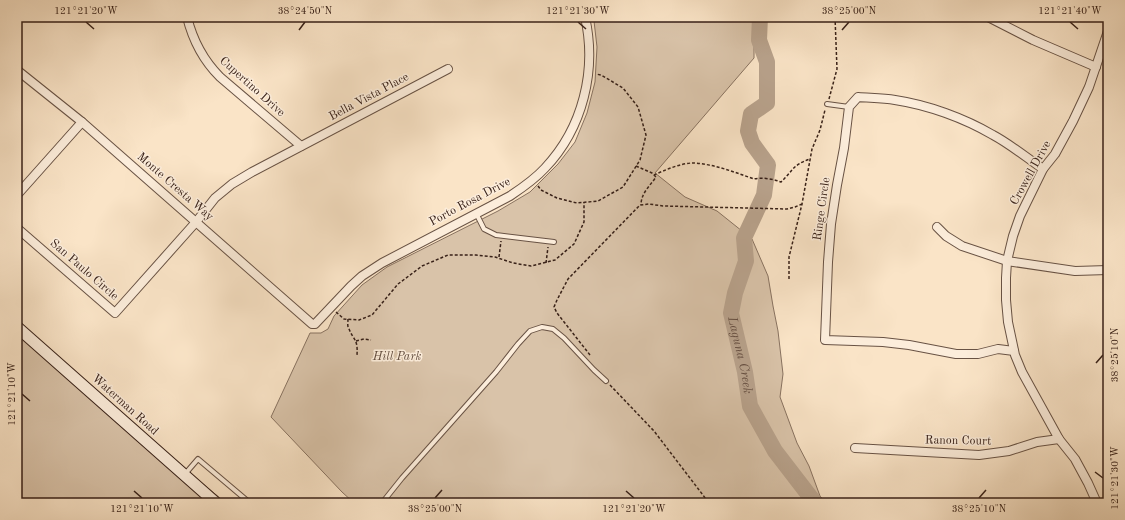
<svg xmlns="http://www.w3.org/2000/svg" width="1125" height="520" font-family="'Old Standard TT',serif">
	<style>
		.green { fill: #d9c3a9; stroke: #887260 }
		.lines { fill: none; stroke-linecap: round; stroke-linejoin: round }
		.river { stroke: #b8a28c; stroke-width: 16 }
		.service-casing { stroke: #685244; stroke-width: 6 }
		.minor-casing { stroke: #685244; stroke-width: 10 }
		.secondary-casing { stroke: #382118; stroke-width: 13 }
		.path { stroke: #382118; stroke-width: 1.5; stroke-dasharray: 3 2; stroke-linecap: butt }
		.service { stroke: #fceddb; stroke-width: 4 }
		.minor { stroke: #fceddb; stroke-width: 8 }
		.secondary { stroke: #fceddb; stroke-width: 11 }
		.ticks { fill: none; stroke: #382118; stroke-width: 1.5 }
		.labels { text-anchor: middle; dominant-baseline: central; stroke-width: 3; stroke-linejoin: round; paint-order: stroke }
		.street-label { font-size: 12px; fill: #382118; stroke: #fceddb }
		.park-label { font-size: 12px; font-style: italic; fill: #604a3c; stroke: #fceddb }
		.water-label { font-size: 13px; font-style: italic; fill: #654e41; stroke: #fceddb }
		.neatline { fill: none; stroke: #382118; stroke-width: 1.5 }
		.ticks-label { font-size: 10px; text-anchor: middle; fill: #382118 }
	</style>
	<rect width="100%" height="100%" fill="#fae4c7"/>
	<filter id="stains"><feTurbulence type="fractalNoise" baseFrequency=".005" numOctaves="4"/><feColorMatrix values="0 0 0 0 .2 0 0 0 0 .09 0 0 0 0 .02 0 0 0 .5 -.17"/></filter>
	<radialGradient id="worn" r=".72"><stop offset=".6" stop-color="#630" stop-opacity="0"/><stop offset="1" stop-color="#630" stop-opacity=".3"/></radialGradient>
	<g class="green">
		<polygon points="598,17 754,17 754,58 655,173 685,197 717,211 752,239 768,276 773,306 778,331 783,374 780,397 797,443 809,466 820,496 826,503 354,503 342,492 271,417 310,333 321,333 328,329 334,316 362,285 387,267 498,211 530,192 558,164 575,142 587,113 595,82 597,47 594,21"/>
		<polygon points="17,331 226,503 17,503"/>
	</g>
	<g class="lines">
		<path class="river" id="s1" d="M760,17l-1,23 8,22v41l-16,11 -3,17 4,12 16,22 -4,30 -20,43 2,23 -11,32 -4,20 14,59 5,34 25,45 40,52"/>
		<defs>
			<g id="service">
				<polyline points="827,104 849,107"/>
				<polyline points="476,213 484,229 496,235 554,242"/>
				<polyline points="185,474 198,459 250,503"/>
				<polyline points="382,503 402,478 496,372 518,344 530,331 542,327 553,329 564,338 594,370 606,381"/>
			</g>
			<g id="minor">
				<path d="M187,17c6,24 16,43 33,60l81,69"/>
				<polyline points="988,17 1033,40 1096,67"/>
				<path d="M17,70l65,52 230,202h3l36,-38 11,-10 20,-13 128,-67c12,-8 25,-17 35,-28 38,-40 52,-98 40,-151"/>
				<polyline points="17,195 82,122"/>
				<polyline points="937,227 946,236 962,246 1007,261 1075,271 1108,270"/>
				<polyline points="17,228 115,313 196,222 215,198 232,184 252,172 448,69"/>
				<path d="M1014,351l-16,-2 -20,5h-22l-47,-9 -26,-3 -58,-2 3,-78 3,-38 6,-39 7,-37 5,-41 9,-10c12,1 25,1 37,3 33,5 69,18 98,35 17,9 34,23 50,34"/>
				<polyline points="855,448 979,455 1009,451 1037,442 1059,439"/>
				<polyline points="1097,503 1088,483 1075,459 1059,439 1022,372 1015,355 1008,322 1006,300 1006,278 1007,261 1013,236 1020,216 1043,169 1055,154 1073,121 1089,87 1108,31"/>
			</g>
			<polyline id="secondary" points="17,327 216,503"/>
		</defs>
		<use href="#service" class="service-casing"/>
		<use href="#minor" class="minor-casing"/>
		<use href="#secondary" class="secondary-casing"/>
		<g class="path">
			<polyline points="829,99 837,69 835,17"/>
			<path d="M636,166l16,7 4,4c-6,9 -15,16 -15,28"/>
			<path d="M654,175c11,-5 27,-12 39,-12 21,1 41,9 61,16 8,-2 19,0 27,3 12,-11 11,-17 29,-23"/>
			<polyline points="538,186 541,190 557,198 577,203 598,201 623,187 640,160 646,135 638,107 623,88 601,75 596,74"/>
			<polyline points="499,257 501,241"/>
			<polyline points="546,263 548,247"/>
			<polyline points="789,279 789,257 802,204 812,149 820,130 825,110"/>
			<polyline points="336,312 344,319 359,320 372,315 398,284 422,266 448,255 476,255 495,257 513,263 531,266 555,260 574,244 584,222 584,202"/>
			<path d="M348,319c0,3 -1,7 1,10 5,12 9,10 8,26"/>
			<polyline points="356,341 364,339 371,340"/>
			<polyline points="590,355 557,313 554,307 557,300 568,279 640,205 649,204 663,206 787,209 795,207 802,204"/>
			<polyline points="610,385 654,431 709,503"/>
		</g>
		<use href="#service" class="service"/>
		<use href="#minor" class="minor"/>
		<use href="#secondary" class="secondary"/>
	</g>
	<path class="ticks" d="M86,22l8,7M578,22l8,7M1070,22l8,7M299,30l6,-8M842,30l7,-8M1096,363l7,-8M22,394l8,7M1095,472l8,6M134,491l8,7M626,491l8,7M435,498l7,-8M979,498l7,-8"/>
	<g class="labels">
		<g class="street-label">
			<text transform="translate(252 87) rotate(42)">Cupertino Drive</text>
			<text transform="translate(369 97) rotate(-28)">Bella Vista Place</text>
			<text transform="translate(1031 173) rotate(-61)">Crowell Drive</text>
			<text transform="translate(175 187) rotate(41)">Monte Cresta Way</text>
			<text transform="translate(470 202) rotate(-28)">Porto Rosa Drive</text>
			<text transform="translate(822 209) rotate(-82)">Ringe Circle</text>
			<text transform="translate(84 270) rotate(41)">San Paulo Circle</text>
			<text transform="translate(125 405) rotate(42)">Waterman Road</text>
			<text transform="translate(958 441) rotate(1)">Ranon Court</text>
		</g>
		<g class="park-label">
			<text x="397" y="357">Hill Park</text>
		</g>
		<g class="water-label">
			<text stroke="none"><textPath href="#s1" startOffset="362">Laguna Creek</textPath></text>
		</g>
	</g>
	<rect width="1125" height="520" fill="none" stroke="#fae4c7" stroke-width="44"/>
	<rect x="22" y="22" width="1081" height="476" class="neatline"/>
	<g class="ticks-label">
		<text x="86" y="14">121°21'20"W</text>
		<text x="305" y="14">38°24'50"N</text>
		<text x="578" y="14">121°21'30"W</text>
		<text x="849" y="14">38°25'00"N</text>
		<text x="1070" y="14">121°21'40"W</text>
		<text transform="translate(1114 355) rotate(-90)" y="4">38°25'10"N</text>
		<text transform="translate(11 394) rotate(-90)" y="4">121°21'10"W</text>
		<text transform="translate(1114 478) rotate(-90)" y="4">121°21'30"W</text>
		<text x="142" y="512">121°21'10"W</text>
		<text x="435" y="512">38°25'00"N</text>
		<text x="634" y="512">121°21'20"W</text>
		<text x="979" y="512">38°25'10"N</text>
	</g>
	<rect width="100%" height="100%" filter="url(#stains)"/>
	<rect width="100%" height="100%" fill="url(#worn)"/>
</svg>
